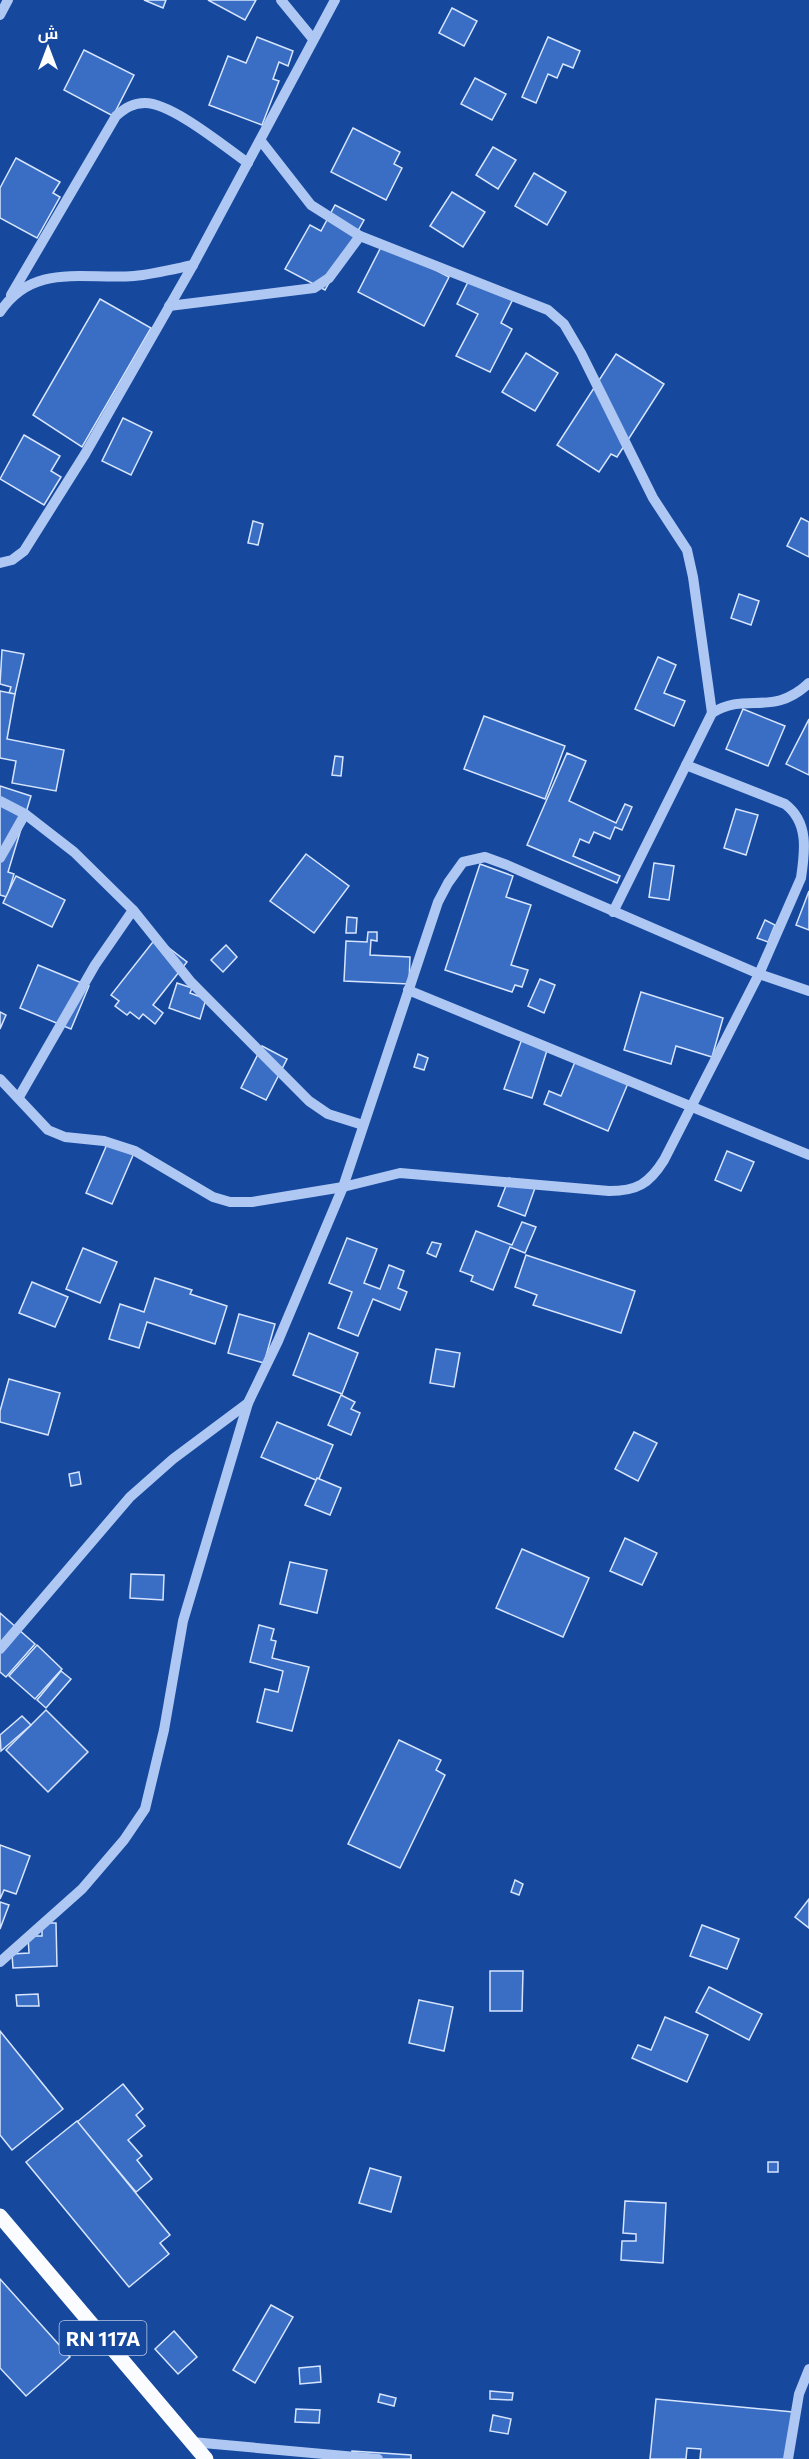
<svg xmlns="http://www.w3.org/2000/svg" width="809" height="2459" font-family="Commissioner,Cairo,sans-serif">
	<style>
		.building { fill: #3a6ec4; stroke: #d6e5fd; stroke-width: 1.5 }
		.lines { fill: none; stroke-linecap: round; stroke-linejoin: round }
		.minor { stroke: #aec8f3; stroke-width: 10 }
		.major { stroke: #fafcff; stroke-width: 15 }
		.labels { text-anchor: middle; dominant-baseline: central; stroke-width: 5; stroke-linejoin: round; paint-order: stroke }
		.shield { fill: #16489e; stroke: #b9c8e2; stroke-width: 1.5 }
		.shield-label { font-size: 20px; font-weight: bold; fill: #fff }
	</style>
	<rect width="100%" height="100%" fill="#16489e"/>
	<g class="building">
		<polygon points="144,0 166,0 163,8"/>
		<polygon points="208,0 256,0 245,20"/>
		<polygon points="452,8 477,21 464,46 439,33"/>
		<polygon points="257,37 293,51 288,66 279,62 273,79 279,81 262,125 209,105 228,56 246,63"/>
		<polygon points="548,37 580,51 573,68 563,64 557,78 548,74 536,103 522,97"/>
		<polygon points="84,50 134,75 113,116 64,90"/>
		<polygon points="475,78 506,94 492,120 461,104"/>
		<polygon points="353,128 400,152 394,164 402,168 386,200 331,172"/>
		<polygon points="493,147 516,160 498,189 476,175"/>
		<polygon points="16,158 60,182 53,193 60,197 37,238 0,218 0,188"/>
		<polygon points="534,173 566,192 547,225 515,206"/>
		<polygon points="452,192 485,212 463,247 430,226"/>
		<polygon points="335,205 364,220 325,290 285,269 310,225 321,231"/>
		<polygon points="383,243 449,277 424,326 358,292"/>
		<polygon points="470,278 513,299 501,323 512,329 490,372 456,356 478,314 457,304"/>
		<polygon points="100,299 151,328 82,447 33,415"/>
		<polygon points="526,353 558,373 535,411 502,392"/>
		<polygon points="616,354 664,384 617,457 611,454 599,472 557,445"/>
		<polygon points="123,418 152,432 131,475 102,461"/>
		<polygon points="24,435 60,456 51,471 61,477 44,505 0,479"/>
		<polygon points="801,518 809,522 809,557 787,546"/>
		<polygon points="253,521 263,524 258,545 248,543"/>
		<polygon points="739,594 759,601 751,625 731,618"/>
		<polygon points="2,650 24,654 15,694 9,693 11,687 0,684"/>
		<polygon points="658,657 676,665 664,693 685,701 674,726 635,709"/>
		<polygon points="0,691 15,694 7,739 64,750 56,791 12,783 16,761 0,758"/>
		<polygon points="743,709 785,726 768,766 726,749"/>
		<polygon points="484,716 565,746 545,799 464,769"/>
		<polygon points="809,719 809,775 786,764"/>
		<polygon points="567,753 586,761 569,801 616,823 625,804 632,807 622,830 615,827 610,839 594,832 589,843 580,839 573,856 620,876 617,883 527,845"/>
		<polygon points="335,756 343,757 341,776 332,775"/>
		<polygon points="0,786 31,796 8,872 14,874 7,897 0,895"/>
		<polygon points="736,809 758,815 746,855 724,848"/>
		<polygon points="306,854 349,886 314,933 270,901"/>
		<polygon points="654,863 674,866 669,900 649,897"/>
		<polygon points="480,864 513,876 506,897 531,905 511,965 528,970 522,987 515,985 512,992 445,970"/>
		<polygon points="16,876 65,900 52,927 3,903"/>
		<polygon points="809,891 809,930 796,925"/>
		<polygon points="347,917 357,918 356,933 346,933"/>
		<polygon points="765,920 775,925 768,942 757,938"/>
		<polygon points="368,932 377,932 377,941 371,940 370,955 410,957 409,984 344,981 346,941 367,942"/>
		<polygon points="156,938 187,962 153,1005 163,1013 155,1024 143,1014 139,1019 130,1012 127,1015 115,1006 119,1001 111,995"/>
		<polygon points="226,945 237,957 223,972 211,960"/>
		<polygon points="38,965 89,986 71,1029 20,1008"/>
		<polygon points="540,979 555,985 544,1013 528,1006"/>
		<polygon points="177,983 192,988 190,993 206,999 200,1019 169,1008"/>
		<polygon points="641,992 723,1018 712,1057 676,1046 671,1064 624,1050"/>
		<polygon points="0,1012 6,1015 0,1029"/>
		<polygon points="523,1036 549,1044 532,1098 504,1089"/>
		<polygon points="262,1046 287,1059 266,1100 241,1088"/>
		<polygon points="418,1054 428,1058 424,1070 414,1067"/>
		<polygon points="577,1057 629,1081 608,1131 544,1104 549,1091 561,1096"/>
		<polygon points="108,1142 134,1153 112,1204 86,1193"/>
		<polygon points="727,1151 754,1162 741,1191 715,1180"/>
		<polygon points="509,1178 535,1188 525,1216 498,1206"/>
		<polygon points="522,1222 536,1227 525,1253 510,1247 493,1290 471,1281 473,1276 460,1271 476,1231 512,1245"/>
		<polygon points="347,1238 377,1249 364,1283 380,1289 389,1265 404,1271 398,1288 407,1292 400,1310 373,1299 358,1336 338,1328 352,1292 329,1283"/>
		<polygon points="432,1242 441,1244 436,1257 427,1253"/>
		<polygon points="83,1248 117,1262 100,1303 66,1289"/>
		<polygon points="526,1255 635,1291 621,1333 533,1305 537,1295 515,1287"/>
		<polygon points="155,1278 192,1290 190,1294 227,1306 215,1344 147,1322 139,1348 109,1339 120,1304 144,1312"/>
		<polygon points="32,1282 68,1297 55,1327 19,1313"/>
		<polygon points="239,1314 275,1324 264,1363 228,1353"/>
		<polygon points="309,1333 358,1353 342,1394 293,1375"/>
		<polygon points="436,1349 460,1353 454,1387 430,1383"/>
		<polygon points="9,1379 60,1393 48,1435 0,1422 0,1411"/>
		<polygon points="341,1395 355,1402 351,1409 360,1413 351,1435 328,1425"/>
		<polygon points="277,1422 333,1445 318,1481 261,1457"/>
		<polygon points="634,1432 657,1443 638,1481 615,1469"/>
		<polygon points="79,1472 81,1484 71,1486 69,1474"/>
		<polygon points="317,1478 341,1488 330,1515 305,1505"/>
		<polygon points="625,1538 657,1553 642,1585 610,1571"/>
		<polygon points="522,1549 589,1578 563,1637 496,1608"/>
		<polygon points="290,1562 327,1570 317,1613 280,1604"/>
		<polygon points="131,1574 164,1575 163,1600 130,1598"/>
		<polygon points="0,1613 35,1644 6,1677 0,1672"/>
		<polygon points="259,1625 274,1629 271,1640 276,1641 272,1658 309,1667 292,1731 257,1722 265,1689 278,1692 283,1671 250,1662"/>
		<polygon points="37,1645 62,1669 35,1699 9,1676"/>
		<polygon points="61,1671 71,1679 46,1708 37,1700"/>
		<polygon points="46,1710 88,1752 48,1792 6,1750"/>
		<polygon points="22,1716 31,1725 1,1751 0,1735"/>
		<polygon points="399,1740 441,1760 436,1770 445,1775 400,1868 348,1844"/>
		<polygon points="0,1845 30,1856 16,1894 4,1890 0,1899"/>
		<polygon points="515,1880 523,1884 519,1895 511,1892"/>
		<polygon points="809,1899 809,1928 795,1917"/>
		<polygon points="0,1902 9,1905 0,1929"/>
		<polygon points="42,1923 56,1923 57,1966 13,1968 12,1954 29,1953 28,1936 42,1936"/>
		<polygon points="702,1925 739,1939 727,1969 690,1956"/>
		<polygon points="490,1971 523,1971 522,2011 490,2011"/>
		<polygon points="709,1987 762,2014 749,2040 696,2012"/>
		<polygon points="38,1994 39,2006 17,2006 16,1995"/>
		<polygon points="419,2000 453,2007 444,2051 409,2043"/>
		<polygon points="665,2017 708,2035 687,2082 632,2058 638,2045 651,2050"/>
		<polygon points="0,2031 63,2109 12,2150 0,2135"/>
		<polygon points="123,2084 143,2109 136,2115 145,2126 128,2140 142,2156 137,2160 152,2179 136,2192 77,2122"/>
		<polygon points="77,2121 170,2235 160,2243 169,2254 129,2287 26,2162"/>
		<rect x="768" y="2162" width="10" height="10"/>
		<polygon points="370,2168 401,2177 391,2212 359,2203"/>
		<polygon points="625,2201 666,2203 663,2263 621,2260 622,2241 636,2241 636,2234 623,2233"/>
		<polygon points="0,2279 70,2357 26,2396 0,2368"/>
		<polygon points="271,2305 293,2317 255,2383 233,2370"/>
		<polygon points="174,2331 197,2357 178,2374 155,2349"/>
		<polygon points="320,2366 321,2382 300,2384 299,2368"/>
		<polygon points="490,2391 513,2393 512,2400 490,2399"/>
		<polygon points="380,2394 396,2398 394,2406 378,2402"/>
		<polygon points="656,2399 793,2412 788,2459 700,2459 701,2449 687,2448 686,2459 650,2459"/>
		<polygon points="296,2409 320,2410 319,2423 295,2422"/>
		<polygon points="493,2415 511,2419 508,2434 490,2431"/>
		<polygon points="352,2451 411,2455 411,2459 351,2459"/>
	</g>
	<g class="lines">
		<g class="minor">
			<polyline points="281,0 313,39"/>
			<polyline points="0,15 8,0"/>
			<polyline points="261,141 311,205 360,236 548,310 564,324 581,353 653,498 687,550 693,577 712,713"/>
			<path d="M11,295l105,-179c9,-8 17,-13 29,-13 27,0 80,44 103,60"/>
			<polyline points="169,306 314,288 329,278 360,236"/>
			<path d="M0,312c33,-50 85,-32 134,-36 20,-2 40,-7 59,-11"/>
			<polyline points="0,563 12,560 24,551 85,454 193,265 335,0"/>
			<polyline points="0,801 25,814 74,852 133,910 190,981 309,1101 328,1114 363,1125"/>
			<polyline points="0,858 25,814"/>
			<path d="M613,912l99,-199c35,-22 60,5 97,-30"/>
			<polyline points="408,990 809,1155"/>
			<path d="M0,1079l48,51 17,7 39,4 31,10 78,46 17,5h22l91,-15 57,-14 209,18c28,0 40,-7 55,-31l95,-186 42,-96c4,-27 8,-56 -16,-74l-99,-39"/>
			<polyline points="19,1097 95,965 133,910"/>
			<polyline points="0,1649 130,1497 173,1459 248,1403 278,1341 343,1187 438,902 448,883 463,862 485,857 507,865 759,974 809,991"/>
			<polyline points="0,1962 82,1889 124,1840 145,1809 164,1730 183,1621 248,1403"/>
			<polyline points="192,2442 378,2459"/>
			<polyline points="788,2459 799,2394 809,2369"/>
		</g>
		<polyline class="major" points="0,2216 206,2459"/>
	</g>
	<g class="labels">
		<rect class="shield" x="59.5" y="2321" width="87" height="34" rx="4.5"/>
		<g class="shield-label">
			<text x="103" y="2338">RN 117A</text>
		</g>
	</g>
	<g transform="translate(48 48)" stroke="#16489e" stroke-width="4.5" paint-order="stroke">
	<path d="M0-4.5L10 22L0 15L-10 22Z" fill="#ffffff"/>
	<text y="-9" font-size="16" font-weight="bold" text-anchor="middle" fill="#ffffff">ش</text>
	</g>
</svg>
